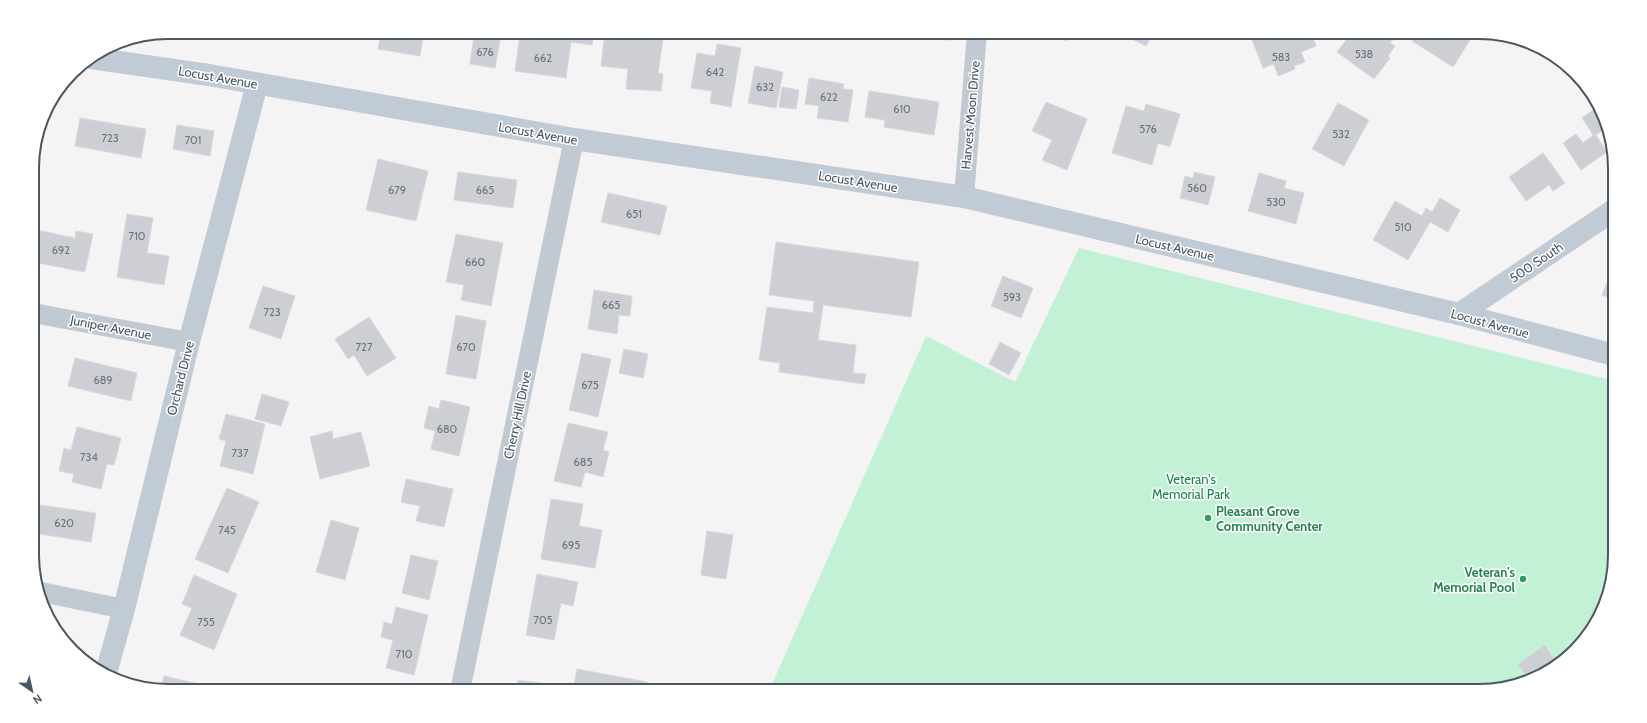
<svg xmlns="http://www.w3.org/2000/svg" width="1647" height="723" font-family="Cabin,sans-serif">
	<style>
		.green { fill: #c3f1d5 }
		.building { fill: #cdcfd5; stroke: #d7d9de }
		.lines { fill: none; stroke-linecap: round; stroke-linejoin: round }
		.street { stroke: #c1cad2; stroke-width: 20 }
		.secondary { stroke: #c1cbd6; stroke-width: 22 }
		.leisure-dot { fill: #2e9e5b; stroke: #fff; stroke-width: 1.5 }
		.labels { text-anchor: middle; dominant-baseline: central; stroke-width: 3; stroke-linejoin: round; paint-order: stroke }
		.number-label { font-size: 11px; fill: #6b747e }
		.street-label { font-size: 13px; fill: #4a5661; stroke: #fff }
		.park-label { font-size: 13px; fill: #17864f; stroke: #fff }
		.leisure-label { font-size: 13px; font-weight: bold; fill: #27864d; stroke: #fff; text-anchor: start }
		.rim { fill: none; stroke: #4a5661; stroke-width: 2 }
	</style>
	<rect width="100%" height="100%" fill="#f5f3f3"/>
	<g class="green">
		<polygon points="870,32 956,32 953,41"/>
		<polygon points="1079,248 1615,381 1615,555 1605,607 1587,638 1555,668 1488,691 769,691 926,336 1015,382"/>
	</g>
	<g class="building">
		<polygon points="277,32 310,32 310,36"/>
		<polygon points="381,32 424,32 420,56 378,49"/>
		<polygon points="540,32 594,32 592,45 571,42 566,78 515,71 520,34 539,37"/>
		<polygon points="605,32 664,33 658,73 663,74 661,91 626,89 628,69 601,66"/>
		<polygon points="1046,32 1070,32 1066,41"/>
		<polygon points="1133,32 1153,32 1146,46 1130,38"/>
		<polygon points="1249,32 1311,32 1316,46 1301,52 1305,62 1294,66 1295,69 1278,76 1274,64 1263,68"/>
		<polygon points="1352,32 1393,32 1397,35 1390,43 1395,46 1388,56 1390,58 1374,79 1337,52"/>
		<polygon points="1418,32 1475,32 1453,67 1412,41"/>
		<polygon points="474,36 500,40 495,68 470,64"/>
		<polygon points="717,44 741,48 731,107 710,103 712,91 691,88 697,53 715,56"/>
		<polygon points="755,66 783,72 776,108 748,103"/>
		<polygon points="809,78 844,84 843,89 853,90 848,122 817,118 819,106 805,104"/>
		<polygon points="782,87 799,90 796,109 779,107"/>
		<polygon points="869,91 939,102 934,135 884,127 885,120 865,117"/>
		<polygon points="1046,102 1087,119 1067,170 1042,160 1052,140 1032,131"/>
		<polygon points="1338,103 1369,120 1344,166 1312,149"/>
		<polygon points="1146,104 1180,114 1170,147 1158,143 1152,165 1112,153 1126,106 1144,111"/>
		<polygon points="1593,110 1605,129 1594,136 1582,118"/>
		<polygon points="80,118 146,129 141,158 75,146"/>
		<polygon points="177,125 214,131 210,156 173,149"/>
		<polygon points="1576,134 1583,143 1595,134 1607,152 1581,170 1563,143"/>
		<polygon points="1543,153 1565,183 1553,191 1549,185 1526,201 1509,177"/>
		<polygon points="378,159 428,171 416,221 366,210"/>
		<polygon points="458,172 517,180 513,208 454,200"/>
		<polygon points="1194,172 1215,177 1208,205 1180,198 1185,176 1193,178"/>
		<polygon points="1259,173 1286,181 1284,188 1304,193 1296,224 1248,211"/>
		<polygon points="608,193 667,206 660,235 601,222"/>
		<polygon points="1440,198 1460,210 1448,232 1430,222 1408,260 1373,240 1395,201 1422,216 1426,208 1432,212"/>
		<polygon points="127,214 153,218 147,253 169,256 164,285 117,277"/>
		<polygon points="32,229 75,238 76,231 93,234 85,272 33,262"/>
		<polygon points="456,234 503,243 491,306 461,300 464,285 446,282"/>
		<polygon points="776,242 919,262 911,317 823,305 818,340 856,345 853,373 866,374 864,384 779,372 780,363 759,360 767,307 813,313 814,301 769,295"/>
		<polygon points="1614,266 1614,300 1602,295"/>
		<polygon points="1003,276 1033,288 1021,318 991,306"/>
		<polygon points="263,286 295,296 281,339 249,328"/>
		<polygon points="594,290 632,296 630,316 619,315 617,334 588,329"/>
		<polygon points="456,315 486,321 476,379 446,374"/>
		<polygon points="369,317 396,358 367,376 354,355 348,359 335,339"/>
		<polygon points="1000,342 1021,353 1009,375 989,364"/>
		<polygon points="624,349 648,354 643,378 619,373"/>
		<polygon points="582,353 611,359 598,417 569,410"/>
		<polygon points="75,358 137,373 131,401 68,386"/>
		<polygon points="262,394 289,402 281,426 255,419"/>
		<polygon points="441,400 470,407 459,456 431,449 435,431 424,428 429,406 439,409"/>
		<polygon points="226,414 265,424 253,474 220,466 226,441 219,439"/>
		<polygon points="568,423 608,432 603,450 609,452 603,477 585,472 581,487 554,481"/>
		<polygon points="77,427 121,438 114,465 107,464 101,489 72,482 74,474 59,471 64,448 71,450"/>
		<polygon points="332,431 333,439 361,432 370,466 320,479 310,437"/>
		<polygon points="406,479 453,489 444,527 416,521 420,506 401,502"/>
		<polygon points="227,488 259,502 228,573 195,559"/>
		<polygon points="551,499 583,504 579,526 602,530 595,568 541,559"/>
		<polygon points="33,504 96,513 91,542 33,533"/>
		<polygon points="331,520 359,528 345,580 316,572"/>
		<polygon points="707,531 733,535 726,579 701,575"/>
		<polygon points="411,555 438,561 429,600 402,593"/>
		<polygon points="537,574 578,582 573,606 561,603 554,640 526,635"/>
		<polygon points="194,575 237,594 214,650 180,635 192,608 182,604"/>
		<polygon points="396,607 428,615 414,675 386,668 393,640 381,637 384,622 392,624"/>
		<polygon points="1545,645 1558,665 1555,668 1527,677 1518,664"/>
		<polygon points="577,669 647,682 645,691 573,691"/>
		<polygon points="164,676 212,687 211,691 168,691 161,690"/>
		<polygon points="518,680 547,684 546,691 516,691"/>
		<polygon points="414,687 414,691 385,691 385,688"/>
	</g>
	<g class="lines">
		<g class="street">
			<polyline points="964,197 977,32"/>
			<polyline points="33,313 189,342"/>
			<polyline points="41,592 124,609"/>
			<polyline points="460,691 574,139"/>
		</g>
		<g class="secondary">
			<polyline points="91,58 209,75 574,139 964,197 1459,314 1614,355"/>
			<polyline points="1459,314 1614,210"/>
			<polyline points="106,673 124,609 189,342 257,84"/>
		</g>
	</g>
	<g class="leisure-dot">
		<circle cx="1208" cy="518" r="4"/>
		<circle cx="1523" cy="579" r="4"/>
	</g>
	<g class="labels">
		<g class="number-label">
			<text x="485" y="52">676</text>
			<text x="1364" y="54">538</text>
			<text x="1281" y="57">583</text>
			<text x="543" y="58">662</text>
			<text x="715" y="72">642</text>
			<text x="765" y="87">632</text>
			<text x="829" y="97">622</text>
			<text x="902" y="109">610</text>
			<text x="1148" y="129">576</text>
			<text x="1341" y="134">532</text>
			<text x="110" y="138">723</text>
			<text x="193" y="140">701</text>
			<text x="1197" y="188">560</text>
			<text x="397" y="190">679</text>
			<text x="485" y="190">665</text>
			<text x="1276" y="202">530</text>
			<text x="634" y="214">651</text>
			<text x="1403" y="227">510</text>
			<text x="137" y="236">710</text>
			<text x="61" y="250">692</text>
			<text x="475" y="262">660</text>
			<text x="1012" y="297">593</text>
			<text x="611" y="305">665</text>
			<text x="272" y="312">723</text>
			<text x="364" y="347">727</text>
			<text x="466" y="347">670</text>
			<text x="103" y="380">689</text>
			<text x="590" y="385">675</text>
			<text x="447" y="429">680</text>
			<text x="240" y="453">737</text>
			<text x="89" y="457">734</text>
			<text x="583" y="462">685</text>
			<text x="64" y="523">620</text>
			<text x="227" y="530">745</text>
			<text x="571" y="545">695</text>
			<text x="543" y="620">705</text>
			<text x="206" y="622">755</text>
			<text x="404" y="654">710</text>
		</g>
		<g class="street-label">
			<text transform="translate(218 77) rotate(10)">Locust Avenue</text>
			<text transform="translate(970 115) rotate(-85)">Harvest Moon Drive</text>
			<text transform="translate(538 133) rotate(10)">Locust Avenue</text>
			<text transform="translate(858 181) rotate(9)">Locust Avenue</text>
			<text transform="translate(1175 247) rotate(13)">Locust Avenue</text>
			<text transform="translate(1536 262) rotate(-34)">500 South</text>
			<text transform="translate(1490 323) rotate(15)">Locust Avenue</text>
			<text transform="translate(111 327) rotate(11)">Juniper Avenue</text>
			<text transform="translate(180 378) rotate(-76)">Orchard Drive</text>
			<text transform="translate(517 415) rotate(-78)">Cherry Hill Drive</text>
		</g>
		<g class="park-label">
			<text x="1191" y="479">Veteran's<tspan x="1191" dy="15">Memorial Park</tspan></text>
		</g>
		<g class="leisure-label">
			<text x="1216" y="511">Pleasant Grove<tspan x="1216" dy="15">Community Center</tspan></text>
			<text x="1515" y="572" text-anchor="end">Veteran's<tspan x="1515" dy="15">Memorial Pool</tspan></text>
		</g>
	</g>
	<path d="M0 0H1647V723H0ZM168 39H1479A129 129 0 0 1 1608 168V555A129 129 0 0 1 1479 684H168A129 129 0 0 1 39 555V168A129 129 0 0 1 168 39Z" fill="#fff" fill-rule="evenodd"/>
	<path class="rim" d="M168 39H1479A129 129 0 0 1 1608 168V555A129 129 0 0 1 1479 684H168A129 129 0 0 1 39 555V168A129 129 0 0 1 168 39Z"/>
	<g transform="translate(32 691) rotate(146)" stroke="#ffffff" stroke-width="3" paint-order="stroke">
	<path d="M0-3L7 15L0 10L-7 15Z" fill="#4a5661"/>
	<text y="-6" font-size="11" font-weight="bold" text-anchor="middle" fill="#4a5661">N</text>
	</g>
</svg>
